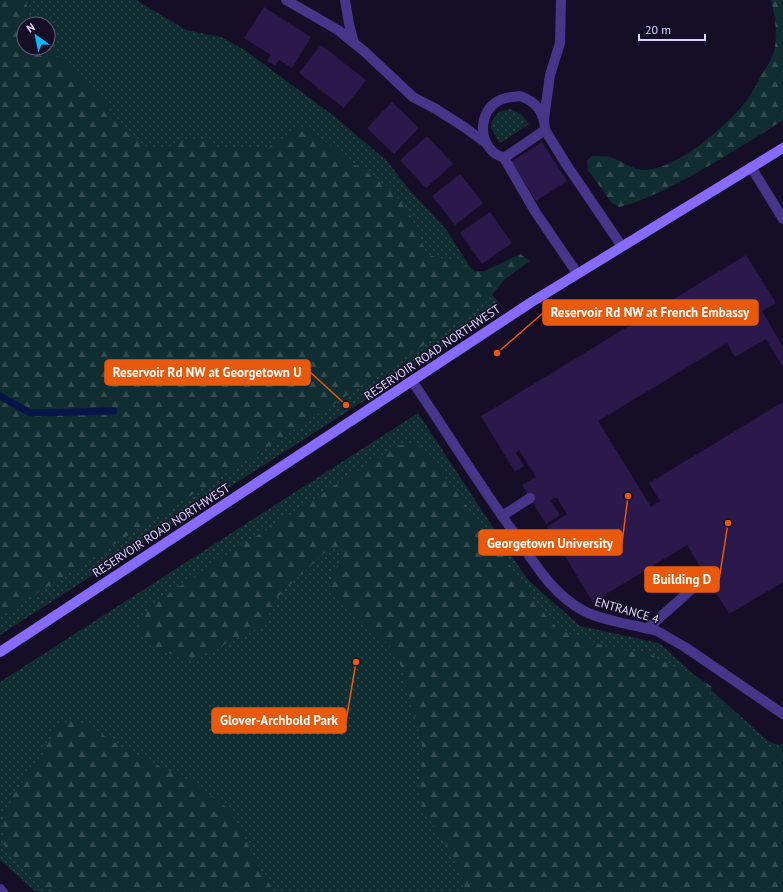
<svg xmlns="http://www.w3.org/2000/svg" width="783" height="892" font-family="'PT Sans',sans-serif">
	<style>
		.grass { fill: url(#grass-dots); fill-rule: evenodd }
		.forest { fill: url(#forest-firs) }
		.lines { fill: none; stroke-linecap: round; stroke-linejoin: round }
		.stream { stroke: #071447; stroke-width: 7 }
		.building { fill: #2a194a }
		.lane { stroke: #463689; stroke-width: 10 }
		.street { stroke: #463689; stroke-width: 10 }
		.secondary { stroke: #866bff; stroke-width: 10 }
		.labels { text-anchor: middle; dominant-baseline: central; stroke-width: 3; stroke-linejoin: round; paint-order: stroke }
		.street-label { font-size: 12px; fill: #e0d4ff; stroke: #160e27 }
		.leader { fill: none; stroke: #e8590c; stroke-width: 1.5 }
		.callout-dot { fill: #e8590c; stroke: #160e27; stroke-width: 1.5 }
		.callout { fill: #e8590c; stroke: #e8590c; stroke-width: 1.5 }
		.callout-label { font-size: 13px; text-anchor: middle; font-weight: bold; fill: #fff }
	</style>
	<defs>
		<pattern id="grass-dots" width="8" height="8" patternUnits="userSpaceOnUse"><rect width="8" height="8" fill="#102e32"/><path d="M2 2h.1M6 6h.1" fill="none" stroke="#324b51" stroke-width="1.8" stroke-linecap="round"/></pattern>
		<pattern id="forest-firs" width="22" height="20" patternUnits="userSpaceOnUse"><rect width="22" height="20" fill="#102e32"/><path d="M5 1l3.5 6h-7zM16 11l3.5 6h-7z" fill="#324b51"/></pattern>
	</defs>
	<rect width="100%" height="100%" fill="#160e27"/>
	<g class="grass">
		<path d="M0,0h136l50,30 35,7 22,12 91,67 54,46 19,25 38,41 31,48 24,28 -101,74 -399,257zM24,24h24v24h-24z"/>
		<polygon points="511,109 522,115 529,124 500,143 491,128 492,121 499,112"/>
		<polygon points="418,413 527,579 580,626 659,643 768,741 783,747 783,892 36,892 0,860 0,682"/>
	</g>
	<g class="forest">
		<path d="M0,0h25l8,24h-9v24h24v-2c16,19 36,34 52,52 14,14 25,37 44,47 21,10 47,-11 62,-4 3,1 7,6 9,8l54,-2 30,-20 12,2 35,30 40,26 10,10 17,25 14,35 13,3h7l29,13h9l35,-17 10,7 -25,18 -20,24 -29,21 -156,102 -300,191z"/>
		<path d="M771,0h12v120c-31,20 -62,39 -94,57 -23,12 -45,24 -70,30l-8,-5 -23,-32 -1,-9 5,-5c6,0 13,0 18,1 13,4 23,14 37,13 32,-3 77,-42 97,-66 7,-9 12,-19 17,-29 5,-7 11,-15 13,-24 4,-15 1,-36 -3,-51z"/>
		<polygon points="414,443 423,448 458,494 552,624 562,631 604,646 649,654 701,679 712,687 710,694 772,752 781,744 783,745 783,892 466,892 463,880 447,845 424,812 420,795 422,744 399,660 389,645 341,602 329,584 342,555 342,548 335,547 323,554 283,591 275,601 266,621 257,628 196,659 185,659 158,649 147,641 141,633 140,625 149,607 207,568 396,446"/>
		<polygon points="75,718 133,754 195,783 227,808 243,832 254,860 275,892 53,892 24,868 3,844 4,816 13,795 41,757 56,728"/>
	</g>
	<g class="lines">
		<polyline class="stream" points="0,396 30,413 114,411"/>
	</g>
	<g class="building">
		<polygon points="264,7 311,37 292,68 279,60 275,66 267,61 271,55 244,38"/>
		<polygon points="321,45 366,80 344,108 299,73"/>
		<polygon points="392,102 419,128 394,154 367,128"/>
		<polygon points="427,136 453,164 426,188 400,160"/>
		<polygon points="542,142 567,181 536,201 511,162"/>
		<polygon points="460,174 483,203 455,225 432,196"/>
		<polygon points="490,212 512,243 482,264 460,233"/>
		<polygon points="746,255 776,303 762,311 783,347 783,367 766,339 735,357 727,343 598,421 651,507 660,501 649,483 783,402 783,582 729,614 687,545 593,602 547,527 567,514 557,498 553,498 551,501 560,515 546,524 522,485 536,477 519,450 516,453 524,466 515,472 481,416"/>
	</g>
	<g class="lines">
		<g class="lane">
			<polyline points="286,0 338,30 365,52 413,97 436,109 464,127 486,143"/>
			<polyline points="345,0 349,24 354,43"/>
			<path d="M520,96c17,6 24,16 25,34l-41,28c-4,-2 -8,-3 -11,-6 -15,-15 -13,-40 5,-51 7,-4 14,-4 22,-5z"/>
			<polyline points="544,119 550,75 560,43 561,0"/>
			<polyline points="545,130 566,164 621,245"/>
			<polyline points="504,158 536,213 577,273"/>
			<polyline points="502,516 530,498"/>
			<polyline points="648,628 693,588"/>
		</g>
		<g class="street">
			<polyline points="751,167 783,219"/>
			<path d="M412,381c34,50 65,100 100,149 20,29 39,64 72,81 22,11 49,13 73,20l28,16 98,67"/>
			<polyline points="0,889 3,892"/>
		</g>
		<polyline class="secondary" points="0,652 530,303 783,148"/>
	</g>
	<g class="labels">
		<g class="street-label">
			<text transform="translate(432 352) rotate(-34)">RESERVOIR ROAD NORTHWEST</text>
			<text transform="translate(161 530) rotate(-33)">RESERVOIR ROAD NORTHWEST</text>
			<text transform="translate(627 610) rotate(16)">ENTRANCE 4</text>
		</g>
	</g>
	<path class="leader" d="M497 353L543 313M346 405L310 372M628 496L622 543M728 523L719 580M356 662L346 721"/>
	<g class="callout-dot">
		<circle cx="497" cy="353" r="4"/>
		<circle cx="346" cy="405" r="4"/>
		<circle cx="628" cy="496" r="4"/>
		<circle cx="728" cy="523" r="4"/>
		<circle cx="356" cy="662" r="4"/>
	</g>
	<g class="callout">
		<rect x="543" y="300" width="215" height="25" rx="4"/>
		<rect x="105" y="360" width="205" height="25" rx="4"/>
		<rect x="479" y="530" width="143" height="25" rx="4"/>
		<rect x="645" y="567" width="74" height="25" rx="4"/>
		<rect x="212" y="708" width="134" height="25" rx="4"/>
	</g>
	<g class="callout-label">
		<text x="650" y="317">Reservoir Rd NW at French Embassy</text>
		<text x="207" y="377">Reservoir Rd NW at Georgetown U</text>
		<text x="550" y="548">Georgetown University</text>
		<text x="682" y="584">Building D</text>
		<text x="279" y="725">Glover-Archbold Park</text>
	</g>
	<g transform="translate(36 36) rotate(327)"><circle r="19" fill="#160e27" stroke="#675d7d"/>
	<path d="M0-3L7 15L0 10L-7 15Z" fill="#00beff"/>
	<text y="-6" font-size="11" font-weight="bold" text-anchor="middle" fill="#e0d4ff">N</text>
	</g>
	<path d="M639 34v6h66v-6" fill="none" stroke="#e0d4ff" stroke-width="2"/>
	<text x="645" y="34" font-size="12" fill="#e0d4ff" stroke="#160e27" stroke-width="3" paint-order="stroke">20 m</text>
</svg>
